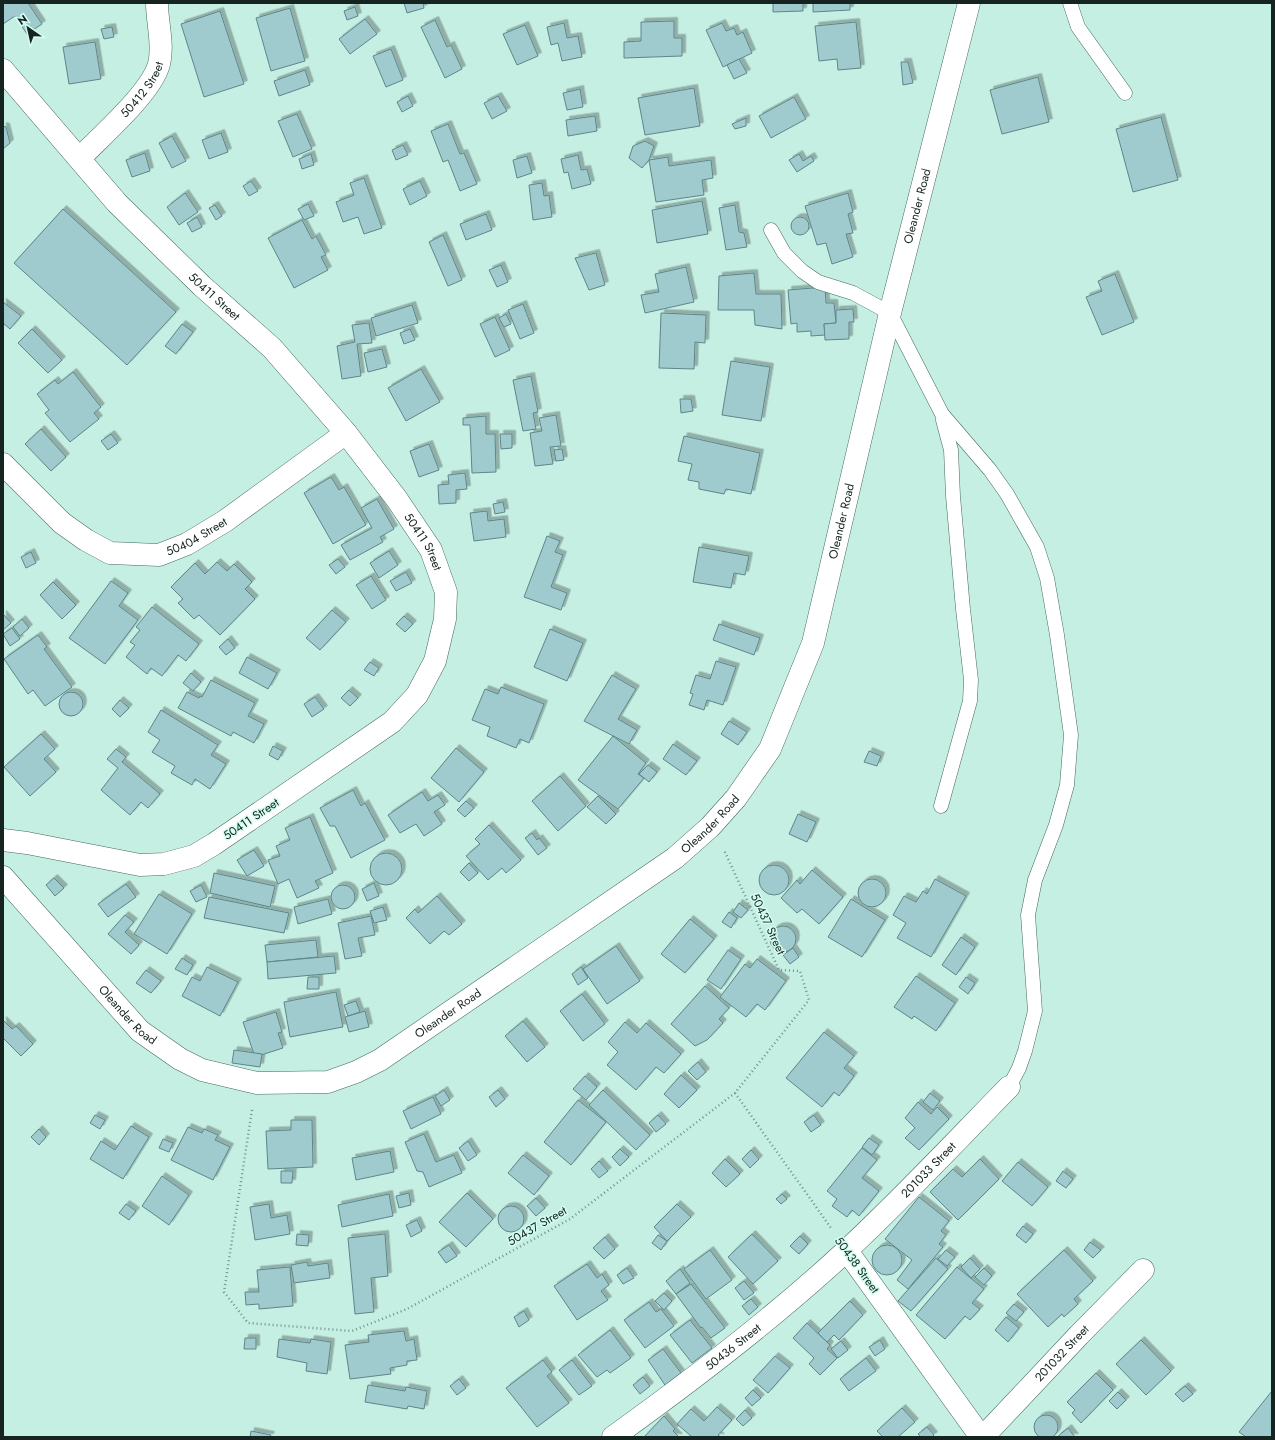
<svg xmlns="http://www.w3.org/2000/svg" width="1275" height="1440" font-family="Jost,sans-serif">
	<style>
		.building { fill: #9fcace; stroke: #5d8689; filter: url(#shadow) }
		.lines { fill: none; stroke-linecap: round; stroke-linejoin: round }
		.lane-casing { stroke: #44695f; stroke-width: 15 }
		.street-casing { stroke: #44695f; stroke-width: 23 }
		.path { stroke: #749189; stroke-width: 2.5; stroke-dasharray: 1 3; stroke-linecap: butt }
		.lane { stroke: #fff; stroke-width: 14 }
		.street { stroke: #fff; stroke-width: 22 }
		.labels { text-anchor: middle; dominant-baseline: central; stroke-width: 3; stroke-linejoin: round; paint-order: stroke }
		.street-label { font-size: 12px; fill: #152420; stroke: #d3fdf0 }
	</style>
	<defs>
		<filter id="shadow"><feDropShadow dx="3.5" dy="-3.5" stdDeviation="0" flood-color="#0004"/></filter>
	</defs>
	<rect width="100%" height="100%" fill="#c6efe3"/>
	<g class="building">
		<polygon points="3,3 28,3 42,24 27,34 15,16 3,24"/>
		<polygon points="404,3 423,3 424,8 407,13"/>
		<polygon points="773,3 803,3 803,11 773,12"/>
		<polygon points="813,3 850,3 850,10 813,12"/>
		<polygon points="355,7 358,16 347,20 344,11"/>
		<polygon points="290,8 305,61 271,71 256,18"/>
		<polygon points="220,11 244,84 204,97 181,24"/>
		<polygon points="365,19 377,34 350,54 339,39"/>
		<polygon points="435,20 447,47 451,45 462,69 445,78 421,27"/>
		<polygon points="674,21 674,38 682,38 682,56 624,58 624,42 641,41 641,22"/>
		<polygon points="856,22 861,68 838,70 837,59 819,61 815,26"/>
		<polygon points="564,23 567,38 578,36 582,57 562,61 558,43 551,45 547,27"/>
		<polygon points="722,23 726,31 734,28 737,35 743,32 752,53 723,67 706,30"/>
		<polygon points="525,25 538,56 517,65 503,34"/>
		<polygon points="112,27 114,37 104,39 101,29"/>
		<polygon points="95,42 101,79 69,84 63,47"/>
		<polygon points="391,49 403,80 386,87 373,56"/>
		<polygon points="739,59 747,73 734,79 727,65"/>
		<polygon points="901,62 908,62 913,83 903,85"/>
		<polygon points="305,70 310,85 279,96 274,81"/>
		<polygon points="1038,77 1049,122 1002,134 990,90"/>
		<polygon points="694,88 700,126 645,135 638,98"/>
		<polygon points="580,89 583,107 567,110 563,93"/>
		<polygon points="408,96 413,106 402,112 397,102"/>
		<polygon points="498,96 507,111 492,119 484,103"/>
		<polygon points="794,97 806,119 771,138 759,116"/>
		<polygon points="297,114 312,149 293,157 278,121"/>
		<polygon points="595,116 597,131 568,136 566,120"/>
		<polygon points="1161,117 1178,180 1133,192 1116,129"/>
		<polygon points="746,118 746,126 735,129 732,124"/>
		<polygon points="448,124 460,154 464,153 477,184 460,191 448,160 443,162 431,131"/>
		<polygon points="3,126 6,127 10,143 3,149"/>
		<polygon points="221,133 228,152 209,159 202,140"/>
		<polygon points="172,136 186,161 172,168 159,143"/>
		<polygon points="645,141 654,146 649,160 642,168 629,158 633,146"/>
		<polygon points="403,145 408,155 396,160 392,150"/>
		<polygon points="145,153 150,171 132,177 126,160"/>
		<polygon points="311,154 314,165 302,169 299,159"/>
		<polygon points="799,154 803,161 811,156 814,161 797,172 789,160"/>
		<polygon points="578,155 581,170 587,169 591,184 572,189 568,172 564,173 561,159"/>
		<polygon points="527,156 532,173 517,178 513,160"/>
		<polygon points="668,157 669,166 711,160 713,178 702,180 704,195 656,202 649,160"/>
		<polygon points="364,178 382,228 364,234 358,217 343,222 336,202 354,195 350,183"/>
		<polygon points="251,181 258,191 249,196 243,186"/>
		<polygon points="420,181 427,196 410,205 403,189"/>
		<polygon points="542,183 544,196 549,195 552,217 533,220 529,185"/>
		<polygon points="185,193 198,212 179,225 167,207"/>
		<polygon points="848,193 853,212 848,214 853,233 846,234 853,257 832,264 826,243 817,245 805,206"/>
		<polygon points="702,201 708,234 657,243 652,210"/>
		<polygon points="308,204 314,216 304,220 298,209"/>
		<polygon points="215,205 222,216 216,220 209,208"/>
		<polygon points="735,205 739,232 744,233 747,247 726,250 719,208"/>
		<polygon points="63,209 176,312 127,365 14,263"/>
		<polygon points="486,214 492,230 466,240 460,224"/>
		<circle cx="800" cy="226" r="9"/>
		<polygon points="197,217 202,227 192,232 187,223"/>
		<polygon points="302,220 312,239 316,236 326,255 321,257 328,270 294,288 268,238"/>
		<polygon points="443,235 462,280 448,286 429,242"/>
		<polygon points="596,253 605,285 589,290 575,258"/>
		<polygon points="501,265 508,282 497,287 489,270"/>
		<polygon points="686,267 694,302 645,313 641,295 659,292 655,274"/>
		<polygon points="754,273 756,294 781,294 782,329 755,325 754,310 718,310 719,276"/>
		<polygon points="1115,274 1134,322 1102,335 1086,297 1102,291 1098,281"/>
		<polygon points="825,287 826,303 834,303 836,323 824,324 825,335 811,336 811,331 797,332 797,323 791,324 788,290"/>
		<polygon points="3,302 21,316 10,329 3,323"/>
		<polygon points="523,304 534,333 520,339 508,310"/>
		<polygon points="412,305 418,323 376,336 371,318"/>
		<polygon points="853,309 854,322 849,322 849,339 825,340 824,324 836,323 836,310"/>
		<polygon points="661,313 706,315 705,343 695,342 694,369 659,368"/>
		<polygon points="506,314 511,324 504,327 499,318"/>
		<polygon points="495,317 510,350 495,357 480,324"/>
		<polygon points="369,323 372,343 357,344 361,376 342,379 337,346 355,342 352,325"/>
		<polygon points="182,324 193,332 176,354 165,346"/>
		<polygon points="32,329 62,360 48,373 18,343"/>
		<polygon points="410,329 415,340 404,344 400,333"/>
		<polygon points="382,349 387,367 368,372 364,353"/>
		<polygon points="731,361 770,367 761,421 722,415"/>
		<polygon points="421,369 440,402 406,421 388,388"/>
		<polygon points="73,372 101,407 94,413 99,419 70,442 45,413 49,410 37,394 55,380 58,384"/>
		<polygon points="531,376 538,412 533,413 536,429 523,431 513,380"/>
		<polygon points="680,399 691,399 693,411 681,413"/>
		<polygon points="556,415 561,446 550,447 553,464 535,466 530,433 542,431 539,418"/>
		<polygon points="486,416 486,434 495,434 496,472 472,473 470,425 463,425 463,418"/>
		<polygon points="41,429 66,457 51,471 25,444"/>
		<polygon points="111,434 118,443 108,450 101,441"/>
		<polygon points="500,434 512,434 512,448 501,449"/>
		<polygon points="684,436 760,453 751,494 726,489 724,494 699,489 699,482 688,480 692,464 678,461"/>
		<polygon points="429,444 439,470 419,477 410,451"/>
		<polygon points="562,449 564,460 556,461 554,450"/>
		<polygon points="465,473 467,489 456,490 456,503 439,504 438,485 449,484 448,475"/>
		<polygon points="331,477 339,490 344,487 366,525 333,544 304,493"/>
		<polygon points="377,499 394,529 380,537 383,542 350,560 341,545 372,528 361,508"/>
		<polygon points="503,502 505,512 495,514 493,504"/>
		<polygon points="487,511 488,521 504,519 506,537 474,541 470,513"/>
		<polygon points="547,536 560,541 555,552 563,555 551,587 567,593 561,610 524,597"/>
		<polygon points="699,547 749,556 745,575 734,573 731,588 693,582"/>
		<polygon points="389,551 398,565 379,578 370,563"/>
		<polygon points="31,552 36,563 26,568 21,557"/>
		<polygon points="338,559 345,567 336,574 329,565"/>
		<polygon points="217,562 227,571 234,564 252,582 245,589 255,599 220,635 199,615 194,619 178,603 183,599 171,587 195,563 205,574"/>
		<polygon points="406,572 412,583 396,591 390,581"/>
		<polygon points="371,576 386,600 372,609 356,585"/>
		<polygon points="111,581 128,593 119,606 138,620 105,664 69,638"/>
		<polygon points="53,582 76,605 62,619 40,595"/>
		<polygon points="152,607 199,644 186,661 178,655 162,676 151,668 147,674 126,657 135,645 130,642 140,630 136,627"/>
		<polygon points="332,610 346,622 320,650 306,638"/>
		<polygon points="3,614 11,623 3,630"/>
		<polygon points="404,616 413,624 405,632 396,624"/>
		<polygon points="22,619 29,628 20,636 13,627"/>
		<polygon points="719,624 760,638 754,655 713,640"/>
		<polygon points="12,628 20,639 10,646 3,634"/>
		<polygon points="550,629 583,643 567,681 534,667"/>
		<polygon points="38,635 47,647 44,649 72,687 45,706 33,690 28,694 4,659"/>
		<polygon points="228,639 235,648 226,655 219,647"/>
		<polygon points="247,657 277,673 268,689 239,673"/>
		<polygon points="716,661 736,667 723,705 707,700 704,710 689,705 693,694 690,693 696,675 710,679"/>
		<polygon points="370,662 379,668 374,676 364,670"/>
		<polygon points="191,673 201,682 193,691 183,683"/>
		<polygon points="612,675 636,689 618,719 637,730 629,744 584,721"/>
		<polygon points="211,680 255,703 248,716 264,724 254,743 233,732 231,736 178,708 187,692 199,698 200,696 202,697"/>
		<polygon points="501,687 544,704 529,743 520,739 516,748 487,736 490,727 472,720 485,689 498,694"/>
		<polygon points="349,690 358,698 350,706 341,698"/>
		<circle cx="71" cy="704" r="12"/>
		<polygon points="315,697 324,709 312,717 304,704"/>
		<polygon points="120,700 129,708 120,717 112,709"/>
		<polygon points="161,710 218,745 211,755 226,764 210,789 195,779 192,785 171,773 175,766 152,752 160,740 148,732"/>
		<polygon points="729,721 747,732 738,745 721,734"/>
		<polygon points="41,734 55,749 44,759 56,772 30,796 4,767"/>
		<polygon points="613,736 646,763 638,774 644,778 618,809 578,780"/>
		<polygon points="673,744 697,761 686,775 663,759"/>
		<polygon points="273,746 283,751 278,760 269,755"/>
		<polygon points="456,748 484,772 459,802 431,778"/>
		<polygon points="116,749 126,757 122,762 160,794 148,808 141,802 130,815 101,790 118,768 107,759"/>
		<polygon points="869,751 881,756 877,766 864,762"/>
		<polygon points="648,765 657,772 649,782 639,774"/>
		<polygon points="560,776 586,806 558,831 532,801"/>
		<polygon points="353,790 361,806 365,803 385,840 351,858 335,826 330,826 320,808"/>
		<polygon points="422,792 428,801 438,795 445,805 434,812 442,824 424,836 416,824 400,833 388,815"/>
		<polygon points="598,796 616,814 606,824 587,807"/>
		<polygon points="466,801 474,808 465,817 457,810"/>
		<polygon points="798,814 816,822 807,842 789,834"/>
		<polygon points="310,817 333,873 315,881 319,888 297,898 289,879 278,884 268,860 280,856 276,846 290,840 285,828"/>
		<polygon points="489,825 521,860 506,873 502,868 488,880 466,856 480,844 475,839"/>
		<polygon points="532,833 537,840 539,838 547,848 538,855 525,838"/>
		<polygon points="254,850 264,866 247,876 237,860"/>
		<circle cx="386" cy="869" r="16"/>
		<polygon points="469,863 478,873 469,881 460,872"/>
		<circle cx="774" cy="880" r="15"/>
		<polygon points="812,870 843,897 819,924 802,909 797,913 781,898 797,880 800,884"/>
		<polygon points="214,873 275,886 270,907 210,893"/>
		<polygon points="54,878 64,888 55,896 46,885"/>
		<circle cx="872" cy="893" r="14"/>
		<polygon points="935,879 966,896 931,957 897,938 906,923 893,915 904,896 916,902 923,891 927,894"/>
		<polygon points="374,883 379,896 367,901 362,889"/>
		<polygon points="126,884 136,897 108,917 98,904"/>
		<circle cx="343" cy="897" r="12"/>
		<polygon points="201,885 207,897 196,902 190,891"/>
		<polygon points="159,894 192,914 167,954 134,934"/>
		<polygon points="437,896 462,924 449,935 444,931 430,944 406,918 415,909 418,913"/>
		<polygon points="209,897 289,913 284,933 204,918"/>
		<polygon points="328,899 332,914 298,924 294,907"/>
		<polygon points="851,899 885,920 862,957 828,937"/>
		<polygon points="739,903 748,910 741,918 733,912"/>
		<polygon points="383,907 387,920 374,923 370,911"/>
		<polygon points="729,912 737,918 731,928 722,922"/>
		<polygon points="125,915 134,922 125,932 139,945 131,954 108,934"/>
		<polygon points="371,916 375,935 358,938 362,956 345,959 338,923"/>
		<polygon points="690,919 714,939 685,973 661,954"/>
		<circle cx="783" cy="939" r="13"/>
		<polygon points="961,937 975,947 956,975 942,965"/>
		<polygon points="316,940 318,957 267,962 265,945"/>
		<polygon points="616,946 640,981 607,1004 583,969"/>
		<polygon points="793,948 799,957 790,964 783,955"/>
		<polygon points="728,950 741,959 721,989 707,980"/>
		<polygon points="334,956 336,973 268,979 267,962"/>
		<polygon points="182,958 193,965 187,975 175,969"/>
		<polygon points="757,959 786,981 765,1010 757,1004 746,1017 720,997 745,964 750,968"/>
		<polygon points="207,967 238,982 220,1016 182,996 192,977 200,981"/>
		<polygon points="581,967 588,978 578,985 572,974"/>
		<polygon points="146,970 161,981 151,993 136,983"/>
		<polygon points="916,976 955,1003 936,1031 914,1016 912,1019 894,1007"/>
		<polygon points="308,977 319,977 319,989 307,989"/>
		<polygon points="966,977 975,983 968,994 959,987"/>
		<polygon points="705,986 729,1008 719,1019 723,1023 707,1040 695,1046 671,1024"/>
		<polygon points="336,992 343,1027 290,1037 284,1002"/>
		<polygon points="582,994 605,1024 583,1041 560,1011"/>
		<polygon points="356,1001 360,1012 348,1016 344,1005"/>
		<polygon points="365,1011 369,1027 349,1032 345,1017"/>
		<polygon points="276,1012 282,1032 278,1033 283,1048 255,1057 243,1022"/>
		<polygon points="3,1020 12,1029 16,1026 33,1044 21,1056 3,1038"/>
		<polygon points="523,1021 545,1047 527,1062 505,1036"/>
		<polygon points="625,1022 637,1033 646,1023 681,1054 664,1073 656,1067 636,1090 607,1065 618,1052 608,1042"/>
		<polygon points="824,1032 854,1056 844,1068 854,1076 839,1096 834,1092 822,1107 786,1078"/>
		<polygon points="234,1050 262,1054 260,1067 232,1063"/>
		<polygon points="698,1062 706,1072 697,1080 688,1071"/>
		<polygon points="681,1075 697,1090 679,1108 664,1094"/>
		<polygon points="585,1076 597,1087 586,1100 573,1089"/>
		<polygon points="444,1090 450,1100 441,1106 435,1096"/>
		<polygon points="498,1090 505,1099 496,1107 489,1097"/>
		<polygon points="603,1090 650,1135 636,1150 589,1105"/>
		<polygon points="930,1093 940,1101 933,1110 923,1102"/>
		<polygon points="433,1097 441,1114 411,1129 403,1111"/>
		<polygon points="578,1100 606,1122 571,1165 544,1142"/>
		<polygon points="918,1102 931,1114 937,1107 949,1119 919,1150 905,1138 915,1128 905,1118"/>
		<polygon points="95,1115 105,1120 100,1129 90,1123"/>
		<polygon points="658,1115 666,1124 656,1132 649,1123"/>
		<polygon points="814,1115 821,1125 811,1132 804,1122"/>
		<polygon points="291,1120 312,1120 313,1167 268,1169 266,1131 291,1130"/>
		<polygon points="131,1126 149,1137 123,1179 90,1159 101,1141 115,1150"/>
		<polygon points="188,1127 202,1133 204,1129 218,1135 215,1140 230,1147 213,1180 171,1160"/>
		<polygon points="39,1129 46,1137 39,1145 31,1137"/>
		<polygon points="424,1134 436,1162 454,1155 462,1173 429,1187 423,1172 417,1171 405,1142"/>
		<polygon points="869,1138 879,1145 872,1155 862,1147"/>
		<polygon points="163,1139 173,1143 169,1152 159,1148"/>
		<polygon points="468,1141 477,1155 468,1161 459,1148"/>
		<polygon points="862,1148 877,1160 862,1178 879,1191 859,1216 852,1210 847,1217 832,1206 837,1199 827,1191"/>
		<polygon points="620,1149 629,1157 620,1166 612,1157"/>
		<polygon points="751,1150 759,1159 750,1168 742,1159"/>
		<polygon points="390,1151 394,1172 356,1180 352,1158"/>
		<polygon points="523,1155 549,1176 534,1195 508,1173"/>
		<polygon points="725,1159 740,1174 726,1187 712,1173"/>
		<polygon points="980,1159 999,1179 958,1220 930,1192 953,1169 962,1177"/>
		<polygon points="599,1161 608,1171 599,1178 591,1169"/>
		<polygon points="1018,1162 1048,1187 1032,1206 1002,1181"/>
		<polygon points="281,1171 293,1171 292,1183 281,1183"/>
		<polygon points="1063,1171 1073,1179 1066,1188 1056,1181"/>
		<polygon points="162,1176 189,1195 169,1225 142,1206"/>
		<polygon points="409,1193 411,1205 399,1208 396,1196"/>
		<polygon points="467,1193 493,1219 466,1247 439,1222"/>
		<polygon points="389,1194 393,1216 342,1227 338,1205"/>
		<polygon points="782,1194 787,1199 781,1204 776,1199"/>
		<polygon points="919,1197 949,1221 941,1231 946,1235 939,1244 943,1247 908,1289 897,1280 912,1260 885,1239"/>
		<polygon points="536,1198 545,1208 536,1216 527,1206"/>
		<polygon points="126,1204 136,1211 129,1220 119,1213"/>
		<polygon points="269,1204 271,1218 287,1215 290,1234 255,1240 250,1207"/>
		<polygon points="677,1204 691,1217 667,1241 654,1227"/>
		<circle cx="511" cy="1219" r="13"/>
		<polygon points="417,1220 422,1231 411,1237 406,1225"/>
		<polygon points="1023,1226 1033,1234 1026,1243 1016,1235"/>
		<polygon points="297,1234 309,1235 308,1246 296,1245"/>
		<polygon points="385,1234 388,1276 371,1278 374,1312 355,1314 348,1238"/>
		<polygon points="752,1234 778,1261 753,1284 728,1257"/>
		<polygon points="658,1235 667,1241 661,1250 652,1243"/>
		<polygon points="800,1236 808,1244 799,1254 790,1246"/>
		<polygon points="605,1237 615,1249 604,1259 593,1248"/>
		<polygon points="1090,1242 1101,1250 1093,1258 1084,1250"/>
		<polygon points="449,1245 457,1256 446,1263 438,1252"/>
		<circle cx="887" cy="1260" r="15"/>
		<polygon points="710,1250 732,1280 706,1299 684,1269"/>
		<polygon points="946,1250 955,1257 947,1266 938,1259"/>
		<polygon points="1064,1250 1093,1281 1074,1299 1078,1304 1064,1317 1062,1314 1048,1327 1017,1294"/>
		<polygon points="936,1258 948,1269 911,1311 898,1301"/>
		<polygon points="970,1258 980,1269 971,1278 961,1267"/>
		<polygon points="307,1262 308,1266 328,1263 330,1278 294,1283 291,1265"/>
		<polygon points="587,1264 597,1278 602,1274 609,1285 601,1291 608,1300 577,1320 554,1286"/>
		<polygon points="290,1267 293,1306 259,1309 259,1304 246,1305 245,1292 259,1292 257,1270"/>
		<polygon points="957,1267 984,1289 972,1303 980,1309 970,1320 965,1316 945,1339 916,1315"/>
		<polygon points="627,1268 634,1278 623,1284 617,1275"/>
		<polygon points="984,1268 992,1276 984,1285 975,1277"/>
		<polygon points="680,1269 690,1283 676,1294 666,1281"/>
		<polygon points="744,1281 754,1293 744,1300 735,1288"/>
		<polygon points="691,1284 725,1328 711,1338 702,1327 701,1328 676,1294"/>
		<polygon points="664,1293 672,1301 664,1310 655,1301"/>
		<polygon points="751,1299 758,1307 749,1315 742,1306"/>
		<polygon points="850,1301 863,1315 839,1340 834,1335 827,1342 818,1333"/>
		<polygon points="649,1302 656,1312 661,1309 674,1326 645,1348 624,1320"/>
		<polygon points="1014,1304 1024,1312 1016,1321 1006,1313"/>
		<polygon points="524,1311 529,1320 519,1327 514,1317"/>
		<polygon points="1006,1317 1019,1328 1008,1342 995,1330"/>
		<polygon points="690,1320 712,1348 692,1363 670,1335"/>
		<polygon points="807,1323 830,1345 827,1349 837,1358 820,1375 809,1364 814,1358 793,1338"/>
		<polygon points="610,1330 631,1358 610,1373 607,1370 597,1377 578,1355"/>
		<polygon points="404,1331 406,1341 414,1339 417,1360 407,1361 407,1365 390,1368 391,1374 350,1379 345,1345 369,1342 368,1335"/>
		<polygon points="245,1338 256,1338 256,1349 244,1349"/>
		<polygon points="279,1339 310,1343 311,1339 331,1342 327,1374 306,1371 307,1363 277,1357"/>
		<polygon points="880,1340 885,1349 875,1356 869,1347"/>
		<polygon points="1141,1340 1171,1371 1146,1395 1116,1364"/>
		<polygon points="841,1341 848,1350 838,1358 831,1349"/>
		<polygon points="663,1349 681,1373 665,1385 648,1360"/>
		<polygon points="775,1356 790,1368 768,1393 753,1380"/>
		<polygon points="866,1358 876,1371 849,1391 840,1379"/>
		<polygon points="543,1360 552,1372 547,1376 569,1403 537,1427 506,1388"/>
		<polygon points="572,1360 592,1386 579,1395 559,1370"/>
		<polygon points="1096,1373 1113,1390 1081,1423 1072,1413 1075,1410 1067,1402"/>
		<polygon points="643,1377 650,1386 640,1394 633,1385"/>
		<polygon points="459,1379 466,1388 457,1395 450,1386"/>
		<polygon points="368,1385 405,1391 406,1387 427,1391 424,1409 408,1406 407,1409 365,1402"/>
		<polygon points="1185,1386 1193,1394 1183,1402 1175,1394"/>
		<polygon points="753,1390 761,1398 752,1406 745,1398"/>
		<polygon points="1272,1391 1272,1437 1246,1437 1239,1432"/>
		<polygon points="1118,1392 1126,1400 1117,1409 1109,1401"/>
		<polygon points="717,1407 732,1420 718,1435 721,1437 692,1437 677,1424 691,1409 704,1421"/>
		<polygon points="902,1408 915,1422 898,1437 883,1437 877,1431"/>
		<polygon points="745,1410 752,1418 743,1426 736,1419"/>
		<circle cx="1046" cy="1427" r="12"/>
		<polygon points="664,1416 675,1429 673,1431 679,1437 644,1437"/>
		<polygon points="927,1427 934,1435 932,1437 921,1437 918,1434"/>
		<polygon points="1068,1428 1075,1437 1057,1437"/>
		<polygon points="251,1431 271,1435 270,1437 250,1437"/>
	</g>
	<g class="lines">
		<defs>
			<g id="lane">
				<polyline points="1070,3 1078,27 1125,93"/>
				<polyline points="771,230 784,253 802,271 818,282 853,293 890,313 942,414 990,470 1007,494 1037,547 1047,578 1057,635 1071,735 1067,785 1056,825 1035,880 1028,915 1035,1011 1025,1051 1019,1068 1009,1087"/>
				<polyline points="941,806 970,701 971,680 963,609 953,496 951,450 943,420"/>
			</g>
			<g id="street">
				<path id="s1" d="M3,70l114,133 85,83 70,62 74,85 50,65 35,52 15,42 -1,27 -10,42 -18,34 -25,27 -178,122 -20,12 -30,8 -24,1 -113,-22 -24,-3"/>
				<path id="s2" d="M80,158c21,-22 72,-66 79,-94 5,-19 -2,-41 -2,-61"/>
				<path id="s3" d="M3,464l59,59 24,17 24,13 49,2 28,-11 38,-23 121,-88"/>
				<path id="s4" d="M3,877l137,154 40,28 22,11 55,13 71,-1 28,-10 24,-12 295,-202 35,-31 26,-29 34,-49 43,-106 77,-330 79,-310"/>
				<polyline points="847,1251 981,1437"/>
				<path id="s5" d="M613,1437c81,-58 161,-119 234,-187 56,-52 108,-108 162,-163"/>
				<path id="s6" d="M983,1437l96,-102 64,-65"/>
			</g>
		</defs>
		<use href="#lane" class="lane-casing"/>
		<use href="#street" class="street-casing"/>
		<g class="path">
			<polyline points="735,1093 831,1228"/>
			<polyline points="252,1110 224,1292 248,1323 352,1331 407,1309 570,1219 735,1093 809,1000 800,971 779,970 724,850"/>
		</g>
		<use href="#lane" class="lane"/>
		<use href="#street" class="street"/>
	</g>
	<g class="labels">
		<g class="street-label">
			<text stroke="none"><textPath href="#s2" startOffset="93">50412 Street</textPath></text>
			<text stroke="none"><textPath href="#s4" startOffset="1530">Oleander Road</textPath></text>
			<text stroke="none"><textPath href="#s1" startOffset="310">50411 Street</textPath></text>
			<text stroke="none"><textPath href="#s4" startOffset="1206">Oleander Road</textPath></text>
			<text stroke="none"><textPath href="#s3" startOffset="231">50404 Street</textPath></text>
			<text stroke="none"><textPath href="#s1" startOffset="634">50411 Street</textPath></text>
			<text transform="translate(251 819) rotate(-34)">50411 Street</text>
			<text stroke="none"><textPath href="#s4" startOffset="870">Oleander Road</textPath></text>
			<text transform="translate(768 924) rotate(65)">50437 Street</text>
			<text stroke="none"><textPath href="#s4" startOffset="546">Oleander Road</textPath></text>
			<text stroke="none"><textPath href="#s4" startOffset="186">Oleander Road</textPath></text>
			<text stroke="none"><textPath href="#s5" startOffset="414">201033 Street</textPath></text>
			<text transform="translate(537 1226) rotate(-30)">50437 Street</text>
			<text transform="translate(857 1265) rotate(54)">50438 Street</text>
			<text stroke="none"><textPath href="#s5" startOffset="150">50436 Street</textPath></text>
			<text stroke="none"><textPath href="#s6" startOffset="115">201032 Street</textPath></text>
		</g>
	</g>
	<rect width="1275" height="1440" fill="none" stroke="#152420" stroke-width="8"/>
	<g transform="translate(28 28) rotate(326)" stroke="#d3fdf0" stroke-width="3" paint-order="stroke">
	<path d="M0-3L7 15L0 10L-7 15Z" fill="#152420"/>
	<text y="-6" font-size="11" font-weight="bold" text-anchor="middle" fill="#152420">N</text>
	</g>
</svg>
